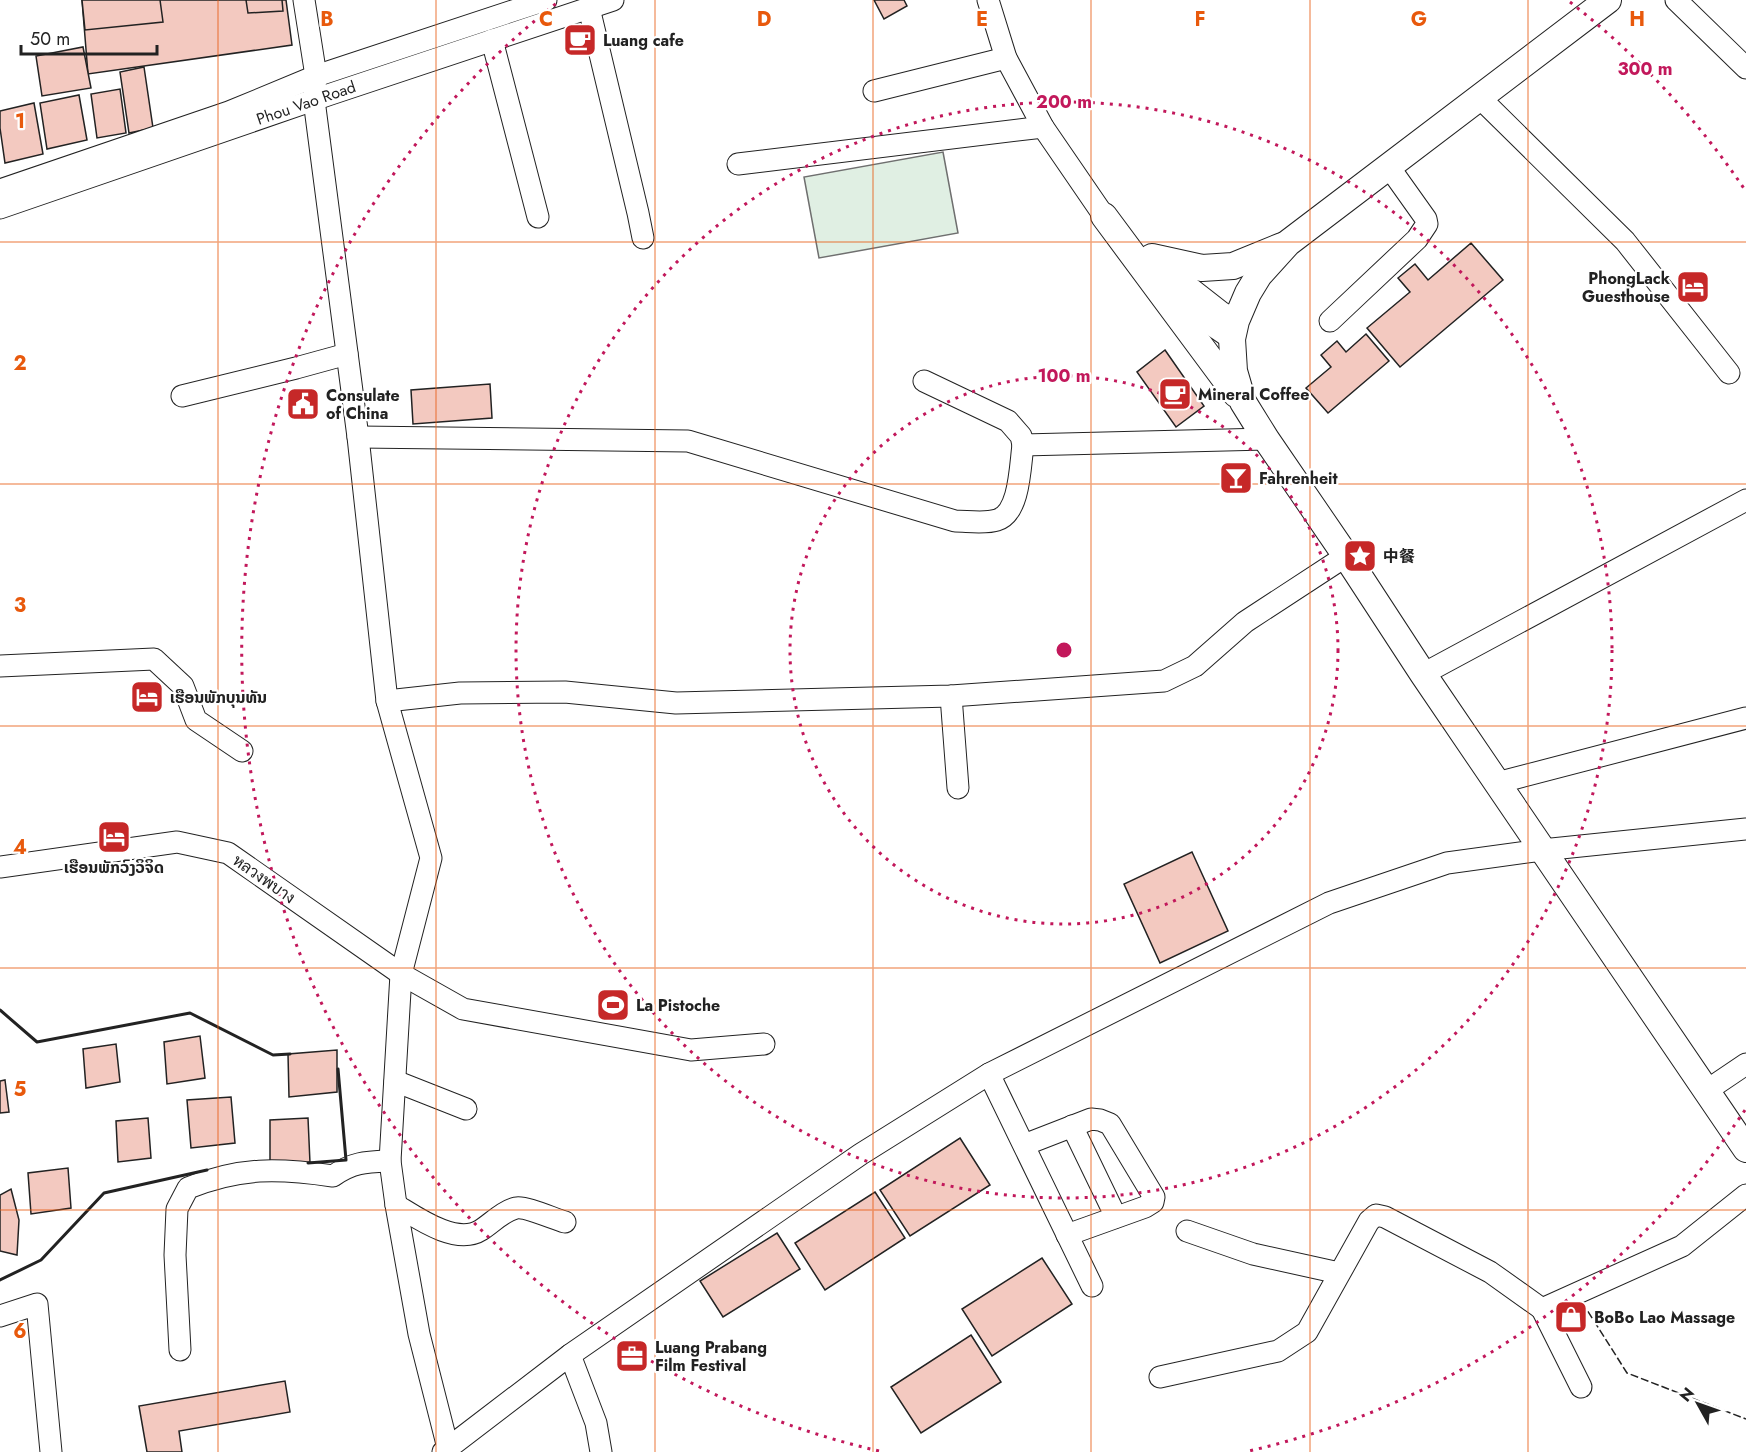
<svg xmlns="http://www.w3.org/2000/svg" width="1746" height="1452" font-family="Jost,'Noto Sans SC','Noto Sans Lao',Sarabun,sans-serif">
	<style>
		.green { fill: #e0efe3; stroke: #6f6f6f; stroke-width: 1.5 }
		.building { fill: #f3c9c0; stroke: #222; stroke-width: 1.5 }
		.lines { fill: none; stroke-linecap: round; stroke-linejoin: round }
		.minor-casing { stroke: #222; stroke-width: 23 }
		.major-casing { stroke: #222; stroke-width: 28 }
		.minor { stroke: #fff; stroke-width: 21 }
		.major { stroke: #fff; stroke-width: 26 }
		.fence { stroke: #222; stroke-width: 1.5; stroke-dasharray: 8 3; stroke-linecap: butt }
		.wall { stroke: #222; stroke-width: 3 }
		.grid { fill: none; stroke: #e8590c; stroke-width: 1.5; stroke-opacity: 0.55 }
		.ring { fill: none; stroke: #c2185b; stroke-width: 3; stroke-dasharray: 3 6 }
		.labels { text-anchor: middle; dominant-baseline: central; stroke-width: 4.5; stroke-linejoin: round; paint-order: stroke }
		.poi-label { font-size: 16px; font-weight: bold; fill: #222; stroke: #fff; text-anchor: start }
		.street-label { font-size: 16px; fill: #222; stroke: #fff }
		.grid-label { font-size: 20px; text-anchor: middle; font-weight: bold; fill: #e8590c; stroke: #fff; stroke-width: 4.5; stroke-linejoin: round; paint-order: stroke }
		.centre { fill: #c2185b; stroke: #fff; stroke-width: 3 }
		.ring-label { font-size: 18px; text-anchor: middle; font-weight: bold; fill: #c2185b; stroke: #fff; stroke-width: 4.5; stroke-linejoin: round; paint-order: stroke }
	</style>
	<rect width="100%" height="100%" fill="#fff"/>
	<polygon class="green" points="943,152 958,233 819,258 804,177"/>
	<g class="building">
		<polygon points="82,0 286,0 292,45 88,74"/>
		<polygon points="82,0 160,0 163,22 85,30"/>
		<polygon points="246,0 282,0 283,11 248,13"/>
		<polygon points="874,0 904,0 907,6 884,19"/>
		<polygon points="83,47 91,88 42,96 36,56"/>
		<polygon points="144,67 153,128 129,133 120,72"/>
		<polygon points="120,89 126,133 97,138 91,94"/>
		<polygon points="79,95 87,140 47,149 40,103"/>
		<polygon points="34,103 43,154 5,163 0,128 0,111"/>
		<polygon points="1471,243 1503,280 1400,367 1367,328 1410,292 1398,278 1415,264 1428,280"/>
		<polygon points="1366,334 1389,361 1328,413 1306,388 1331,367 1321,355 1337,341 1346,352"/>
		<polygon points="1165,350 1204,406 1176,427 1137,372"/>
		<polygon points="490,384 492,418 413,424 411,390"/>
		<polygon points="1192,852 1228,931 1160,963 1124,884"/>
		<polygon points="200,1036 205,1078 167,1084 164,1042"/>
		<polygon points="116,1044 120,1082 86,1088 83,1049"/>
		<polygon points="337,1050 337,1092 289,1097 288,1054"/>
		<polygon points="5,1080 9,1112 0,1113 0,1081"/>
		<polygon points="231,1097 235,1143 191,1148 187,1100"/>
		<polygon points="148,1118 151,1158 118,1162 116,1121"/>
		<polygon points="308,1118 310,1163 270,1163 270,1120"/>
		<polygon points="960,1138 990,1185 910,1236 880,1190"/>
		<polygon points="68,1168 71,1208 31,1214 28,1173"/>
		<polygon points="11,1189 19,1220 17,1255 0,1251 0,1195"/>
		<polygon points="875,1192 905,1238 825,1290 795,1243"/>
		<polygon points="777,1233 800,1269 723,1317 700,1281"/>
		<polygon points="1042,1258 1072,1304 992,1356 962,1309"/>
		<polygon points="971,1335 1001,1382 921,1433 891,1387"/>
		<polygon points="285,1381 290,1412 179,1431 182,1452 147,1452 139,1406"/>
	</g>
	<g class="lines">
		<defs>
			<g id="minor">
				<polyline points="304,0 316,76 314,100 358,437 387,701 431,858 401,974 390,1161 396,1205 419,1334 449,1452"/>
				<polyline points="988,0 1006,58 1043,127 1104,216 1115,228"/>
				<polyline points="1676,0 1746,68"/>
				<polyline points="589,8 638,213 643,238"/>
				<polyline points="492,40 538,217"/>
				<polyline points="874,91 1006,58"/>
				<polyline points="1480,98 1625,241 1729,373"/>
				<polyline points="738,164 1043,127"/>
				<polyline points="0,190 229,112 316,76 546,0"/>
				<polyline points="0,208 328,95 613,0"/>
				<polyline points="1166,269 1221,312 1236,321"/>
				<path d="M1166,284c20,22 41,39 66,55"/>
				<polyline points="1330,321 1417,239 1427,224 1426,219 1389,167"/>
				<polyline points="924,381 1008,421 1021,436 1023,445 1266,439"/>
				<polyline points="182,396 296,368 347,354"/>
				<path d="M358,437l330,4 267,80c12,0 30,3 42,-1 23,-7 23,-54 26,-75"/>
				<polyline points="0,666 154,659 183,686 196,720 242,751"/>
				<polyline points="1423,674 1746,500"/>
				<polyline points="951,696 958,788"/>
				<polyline points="387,701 460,693 565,692 676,703 951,696 1164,681 1195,666 1245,622 1346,556"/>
				<polyline points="1497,783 1746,718"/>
				<polyline points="0,867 177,842 228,853 401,974 463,1009 691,1050 764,1044"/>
				<polyline points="989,1074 1092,1286"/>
				<polyline points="395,1081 466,1109"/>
				<polyline points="1706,1091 1746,1064"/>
				<polyline points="1072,1126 1116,1217"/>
				<polyline points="1024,1145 1091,1119 1100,1120 1110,1124 1154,1197 1153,1202 1145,1207 1067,1235"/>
				<path d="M396,1205c20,12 60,41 85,25 11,-7 22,-19 35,-22 10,-2 38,11 49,14"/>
				<polyline points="1187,1231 1253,1254 1339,1273"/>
				<polyline points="1542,1309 1581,1387"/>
				<polyline points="0,1316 37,1304 51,1452"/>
				<path d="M180,1350l-5,-95 2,-46 11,-21c52,-21 90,-20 145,-12 20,-14 33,-14 57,-15"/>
				<polyline points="570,1355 596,1423 601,1452"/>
				<polyline points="1160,1377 1278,1351 1307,1332 1369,1221 1376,1215 1385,1217 1490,1272 1542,1309 1682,1246 1746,1195"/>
				<polyline points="443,1452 570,1355 861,1154 989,1074 1329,903 1447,863 1542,850 1746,829"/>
			</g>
			<g id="major">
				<polyline points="1608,0 1288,243 1259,275 1248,293 1236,321 1232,339 1234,371 1243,402 1266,439 1346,556 1423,674 1746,1149"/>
				<polyline points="1104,216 1236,394"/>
				<polyline points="1152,257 1202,268 1233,266 1282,246"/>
			</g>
		</defs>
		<use href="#minor" class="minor-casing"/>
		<use href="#major" class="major-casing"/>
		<use href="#minor" class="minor"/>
		<use href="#major" class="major"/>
		<polyline class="fence" points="1582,1302 1627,1373 1746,1419"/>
		<g class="wall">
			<polyline points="0,1010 37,1042 190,1013 273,1055 290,1054"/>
			<polyline points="308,1163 346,1160 338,1069"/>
			<polyline points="0,1280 41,1260 104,1193 207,1170"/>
		</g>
	</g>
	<path class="grid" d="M218,0v1452M436,0v1452M655,0v1452M873,0v1452M1091,0v1452M1310,0v1452M1528,0v1452M0,242h1746M0,484h1746M0,726h1746M0,968h1746M0,1210h1746"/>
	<g class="ring">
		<circle cx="1064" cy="650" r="274"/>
		<circle cx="1064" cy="650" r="548"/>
		<path d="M1745 1110A822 822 0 0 1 1249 1451M879 1451A822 822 0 0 1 558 2M1570 2A822 822 0 0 1 1745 190"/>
	</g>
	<defs>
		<symbol id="cafe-square" viewBox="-11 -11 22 22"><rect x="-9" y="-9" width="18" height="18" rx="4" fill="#c62828" stroke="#fff"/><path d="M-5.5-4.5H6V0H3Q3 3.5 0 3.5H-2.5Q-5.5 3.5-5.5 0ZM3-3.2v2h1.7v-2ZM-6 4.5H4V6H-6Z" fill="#fff"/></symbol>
		<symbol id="hotel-square" viewBox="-11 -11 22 22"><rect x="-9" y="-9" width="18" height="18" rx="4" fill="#c62828" stroke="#fff"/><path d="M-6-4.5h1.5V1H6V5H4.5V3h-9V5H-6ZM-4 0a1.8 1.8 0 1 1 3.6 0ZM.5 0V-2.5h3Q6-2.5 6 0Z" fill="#fff"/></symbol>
		<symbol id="civic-square" viewBox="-11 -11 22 22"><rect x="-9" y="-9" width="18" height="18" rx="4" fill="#c62828" stroke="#fff"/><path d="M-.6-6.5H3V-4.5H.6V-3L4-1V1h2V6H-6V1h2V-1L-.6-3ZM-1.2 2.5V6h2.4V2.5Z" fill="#fff"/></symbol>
		<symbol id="bar-square" viewBox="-11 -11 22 22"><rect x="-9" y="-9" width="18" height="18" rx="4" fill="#c62828" stroke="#fff"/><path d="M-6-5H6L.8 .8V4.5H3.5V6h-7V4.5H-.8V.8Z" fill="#fff"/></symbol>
		<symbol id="sight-square" viewBox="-11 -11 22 22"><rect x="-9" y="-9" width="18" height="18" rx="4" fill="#c62828" stroke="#fff"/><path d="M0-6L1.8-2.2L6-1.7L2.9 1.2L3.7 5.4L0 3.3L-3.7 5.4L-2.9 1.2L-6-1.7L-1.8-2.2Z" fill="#fff"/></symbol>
		<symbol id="stadium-square" viewBox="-11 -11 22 22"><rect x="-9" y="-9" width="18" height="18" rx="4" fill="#c62828" stroke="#fff"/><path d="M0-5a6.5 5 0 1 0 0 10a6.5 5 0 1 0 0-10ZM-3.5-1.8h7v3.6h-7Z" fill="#fff"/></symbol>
		<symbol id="shop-square" viewBox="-11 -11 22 22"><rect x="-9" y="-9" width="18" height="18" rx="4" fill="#c62828" stroke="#fff"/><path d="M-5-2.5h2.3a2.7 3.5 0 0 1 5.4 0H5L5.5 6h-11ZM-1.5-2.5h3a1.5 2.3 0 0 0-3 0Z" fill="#fff"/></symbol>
		<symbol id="office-square" viewBox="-11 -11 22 22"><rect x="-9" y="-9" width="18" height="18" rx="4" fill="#c62828" stroke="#fff"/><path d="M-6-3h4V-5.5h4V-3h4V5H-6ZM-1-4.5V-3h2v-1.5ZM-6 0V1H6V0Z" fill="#fff"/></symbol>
	</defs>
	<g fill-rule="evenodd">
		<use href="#cafe-square" x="561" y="21" width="38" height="38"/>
		<use href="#hotel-square" x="1674" y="268" width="38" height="38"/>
		<use href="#cafe-square" x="1156" y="375" width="38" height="38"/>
		<use href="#civic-square" x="284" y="385" width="38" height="38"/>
		<use href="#bar-square" x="1217" y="459" width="38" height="38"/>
		<use href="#sight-square" x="1341" y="537" width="38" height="38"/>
		<use href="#hotel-square" x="128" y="678" width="38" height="38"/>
		<use href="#hotel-square" x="95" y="818" width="38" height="38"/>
		<use href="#stadium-square" x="594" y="986" width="38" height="38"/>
		<use href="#shop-square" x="1552" y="1298" width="38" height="38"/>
		<use href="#office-square" x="613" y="1337" width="38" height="38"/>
	</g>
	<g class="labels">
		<g class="poi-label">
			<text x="603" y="40">Luang cafe</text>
			<text x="1670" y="278" text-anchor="end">PhongLack<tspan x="1670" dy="18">Guesthouse</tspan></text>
			<text x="1198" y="394">Mineral Coffee</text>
			<text x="326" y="395">Consulate<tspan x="326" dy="18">of China</tspan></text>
			<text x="1259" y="478">Fahrenheit</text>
			<text x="1383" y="556">中餐</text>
			<text x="170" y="697">ເຮືອນພັກບຸນທັນ</text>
			<text x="114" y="867" text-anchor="middle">ເຮືອນພັກວົງວິຈິດ</text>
			<text x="636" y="1005">La Pistoche</text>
			<text x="1594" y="1317">BoBo Lao Massage</text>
			<text x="655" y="1347">Luang Prabang<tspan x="655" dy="18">Film Festival</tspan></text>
		</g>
		<g class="street-label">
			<text transform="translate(306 103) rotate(-19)">Phou Vao Road</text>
			<text transform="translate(264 879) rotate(35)">หลวงพบาง</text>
		</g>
	</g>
	<g class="grid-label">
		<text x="327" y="26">B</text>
		<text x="546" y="26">C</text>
		<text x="764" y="26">D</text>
		<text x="982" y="26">E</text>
		<text x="1200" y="26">F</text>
		<text x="1419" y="26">G</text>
		<text x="1637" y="26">H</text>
		<text x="20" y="128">1</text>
		<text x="20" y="370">2</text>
		<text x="20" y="612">3</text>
		<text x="20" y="854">4</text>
		<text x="20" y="1096">5</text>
		<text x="20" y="1338">6</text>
	</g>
	<circle cx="1064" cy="650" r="9" class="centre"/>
	<g class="ring-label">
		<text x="1645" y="75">300 m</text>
		<text x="1064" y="108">200 m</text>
		<text x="1064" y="382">100 m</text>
	</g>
	<g transform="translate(1698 1404) rotate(310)" stroke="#ffffff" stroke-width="4.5" paint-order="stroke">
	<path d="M0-4.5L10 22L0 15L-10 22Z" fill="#222222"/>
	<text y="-9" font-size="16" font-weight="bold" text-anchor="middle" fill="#222222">N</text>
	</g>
	<path d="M21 45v9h136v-9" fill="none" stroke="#222222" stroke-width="3"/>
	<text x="30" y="45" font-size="18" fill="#222222" stroke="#ffffff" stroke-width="4.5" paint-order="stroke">50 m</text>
</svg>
